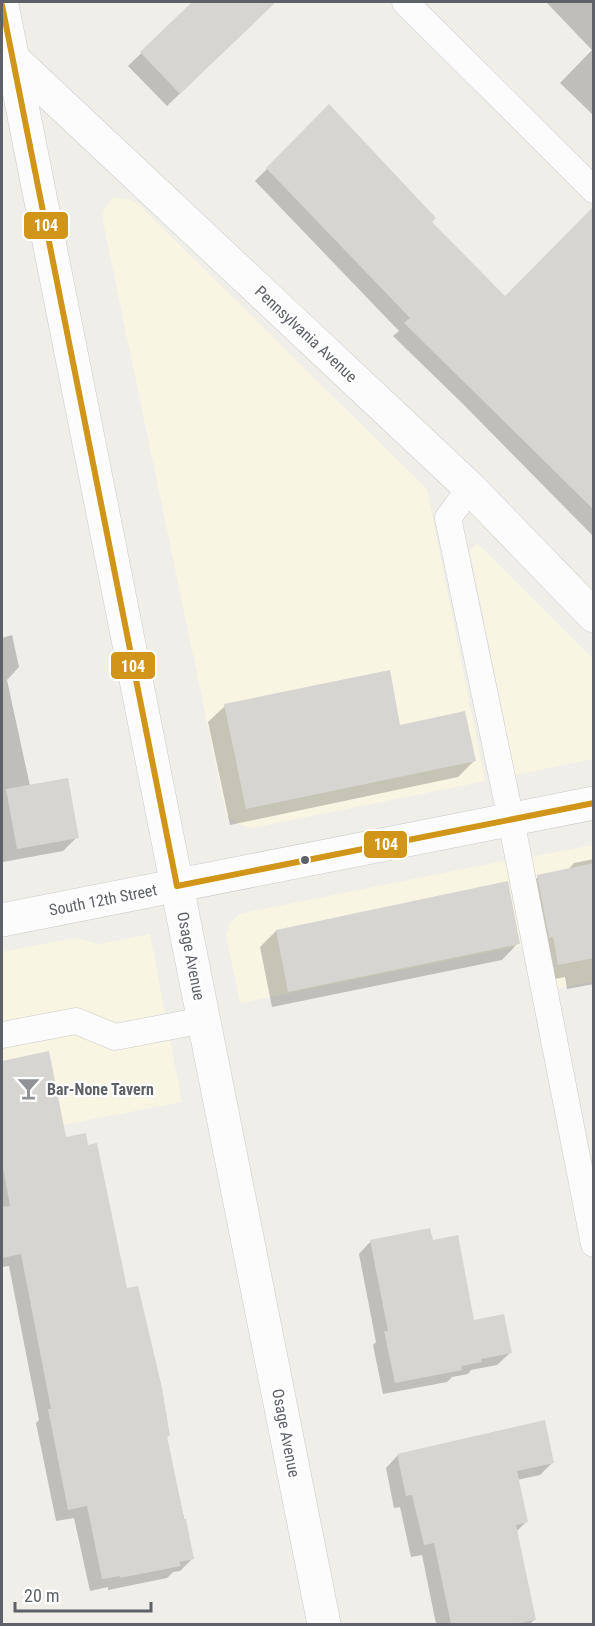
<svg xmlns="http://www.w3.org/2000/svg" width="595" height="1626" font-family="'Roboto Condensed',sans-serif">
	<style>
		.commercial { fill: #f8f5e3 }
		.shadow { fill: #0003 }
		.building { fill: #d6d5d2 }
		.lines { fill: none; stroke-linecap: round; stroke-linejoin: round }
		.service-casing { stroke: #cbcbca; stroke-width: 27 }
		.minor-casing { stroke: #cbcbca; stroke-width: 34 }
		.tertiary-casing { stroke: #cbcbca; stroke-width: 34 }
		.service { stroke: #fdfcfc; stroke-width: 26 }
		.minor { stroke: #fdfcfc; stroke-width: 33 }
		.tertiary { stroke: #fdfcfc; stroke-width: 33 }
		.bus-1-casing { stroke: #fff; stroke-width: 10 }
		.bus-1 { stroke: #d1951a; stroke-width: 6 }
		.bus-dot { fill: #5e6168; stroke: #fff; stroke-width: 2 }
		.labels { text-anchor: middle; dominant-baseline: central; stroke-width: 4.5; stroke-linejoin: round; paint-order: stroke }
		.street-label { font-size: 16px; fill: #5e6168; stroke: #fff }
		.poi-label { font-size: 16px; font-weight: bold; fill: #5e6168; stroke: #fff; text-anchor: start }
		.line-badge { stroke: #fff; stroke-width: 2 }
		.badge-label { font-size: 16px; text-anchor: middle; font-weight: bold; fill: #fff }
	</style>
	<rect width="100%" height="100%" fill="#efeee9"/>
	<g class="commercial">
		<polygon points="116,198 130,200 138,204 427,489 485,781 251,828 237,824 226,814 103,222 103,213 106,206 111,199"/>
		<polygon points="477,543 593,659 593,759 515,775 470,551"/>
		<polygon points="593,845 593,982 554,989 527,858"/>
		<polygon points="509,860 525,945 240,1003 226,935 230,923 239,914"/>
		<polygon points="150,934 182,1102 2,1137 2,952 74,938 99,944"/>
	</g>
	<g class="shadow">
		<polygon points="194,2 274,2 167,106 128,66"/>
		<polygon points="546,2 594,2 594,116 560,83 592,50"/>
		<polygon points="329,106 430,222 505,298 594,369 594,537 463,404 393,336 399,331 255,181"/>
		<polygon points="12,635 19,667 7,680 30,786 77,837 63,851 3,862 2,853 2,638"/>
		<polygon points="225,706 399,726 474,761 458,777 230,825 208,722"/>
		<polygon points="594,859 594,984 567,989 565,977 540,982 519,895 538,877 567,871 574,863"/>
		<polygon points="276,931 518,943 502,960 272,1007 260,947"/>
		<polygon points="47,1053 65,1139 125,1290 169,1435 166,1438 193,1558 180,1571 173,1572 167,1578 108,1590 108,1587 90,1591 74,1518 56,1521 36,1423 39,1420 9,1266 2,1267 2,1062"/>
		<polygon points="371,1241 431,1242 473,1322 510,1353 497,1365 471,1370 468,1374 452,1377 447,1382 383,1394 373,1345 376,1342 359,1254"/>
		<polygon points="398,1455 553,1462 540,1475 517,1480 527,1521 516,1532 535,1619 530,1624 436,1624 422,1555 411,1557 400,1507 394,1508 386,1468"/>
	</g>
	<g class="building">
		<polygon points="192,2 276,2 180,94 140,52"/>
		<polygon points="329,104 436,218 432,222 505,296 594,206 594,510 404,323 410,318 266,168"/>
		<polygon points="390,670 400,725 465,711 476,761 246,809 224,704"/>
		<polygon points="68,778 79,838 17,849 6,789"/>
		<polygon points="594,863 594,958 558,965 553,937 549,938 537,875"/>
		<polygon points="508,881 520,944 288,992 276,930"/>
		<polygon points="49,1051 66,1137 86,1133 88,1145 97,1143 127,1288 138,1286 162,1388 170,1436 167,1436 184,1519 186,1519 194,1559 179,1562 181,1566 120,1578 120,1576 102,1579 87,1506 68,1510 48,1409 51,1409 21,1254 2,1258 2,1207 10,1206 2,1163 2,1061"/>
		<polygon points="430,1228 433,1240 458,1235 474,1320 504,1314 512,1353 481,1359 482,1362 461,1366 462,1370 395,1383 384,1331 388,1331 370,1240"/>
		<polygon points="545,1420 554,1463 517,1471 528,1522 516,1525 536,1620 514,1624 451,1624 434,1543 424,1545 412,1495 406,1496 397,1454"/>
	</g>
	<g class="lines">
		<defs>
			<g id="service">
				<polyline points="405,2 594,190"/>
				<polyline points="470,488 448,518 511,820 594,1244"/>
				<polyline points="2,1035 76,1021 115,1037 204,1020"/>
			</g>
			<g id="minor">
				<polyline points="12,58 470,488 594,616"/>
				<polyline points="177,886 324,1624"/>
			</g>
			<g id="tertiary">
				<polyline points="2,5 177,886"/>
				<polyline points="2,920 594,803"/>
			</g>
		</defs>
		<use href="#service" class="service-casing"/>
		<use href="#minor" class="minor-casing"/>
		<use href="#tertiary" class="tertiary-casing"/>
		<use href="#service" class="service"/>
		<use href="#minor" class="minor"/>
		<use href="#tertiary" class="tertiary"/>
		<defs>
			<g id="bus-1">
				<polyline points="2,5 177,886"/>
				<polyline points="177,886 594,803"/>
			</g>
		</defs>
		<use href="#bus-1" class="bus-1-casing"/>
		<use href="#bus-1" class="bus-1"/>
	</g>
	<defs>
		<symbol id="bar-bare" viewBox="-9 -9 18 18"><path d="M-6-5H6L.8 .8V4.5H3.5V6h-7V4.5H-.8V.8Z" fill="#919295" stroke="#fff" stroke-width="2.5" paint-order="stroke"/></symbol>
	</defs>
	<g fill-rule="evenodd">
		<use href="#bar-bare" x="12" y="1072" width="33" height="33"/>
	</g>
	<circle class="bus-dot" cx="305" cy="860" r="5"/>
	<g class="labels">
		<g class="street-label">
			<text transform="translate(306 334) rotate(43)">Pennsylvania Avenue</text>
			<text transform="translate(103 900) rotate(-11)">South 12th Street</text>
			<text transform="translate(191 956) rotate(79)">Osage Avenue</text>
			<text transform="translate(286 1433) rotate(79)">Osage Avenue</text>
		</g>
		<g class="poi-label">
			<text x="47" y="1089">Bar-None Tavern</text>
		</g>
	</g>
	<g class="line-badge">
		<rect x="23" y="211" width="46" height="29" rx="6" fill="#d1951a"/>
		<rect x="110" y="651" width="46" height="29" rx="6" fill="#d1951a"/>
		<rect x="363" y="830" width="45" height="29" rx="6" fill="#d1951a"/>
	</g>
	<g class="badge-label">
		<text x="46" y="231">104</text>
		<text x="133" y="672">104</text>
		<text x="386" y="850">104</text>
	</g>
	<rect width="595" height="1626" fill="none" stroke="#5e6168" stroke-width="6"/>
	<path d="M15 1602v9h136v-9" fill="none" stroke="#5e6168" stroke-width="3"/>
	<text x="24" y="1602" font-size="18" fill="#5e6168" stroke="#ffffff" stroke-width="4.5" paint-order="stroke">20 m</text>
</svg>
